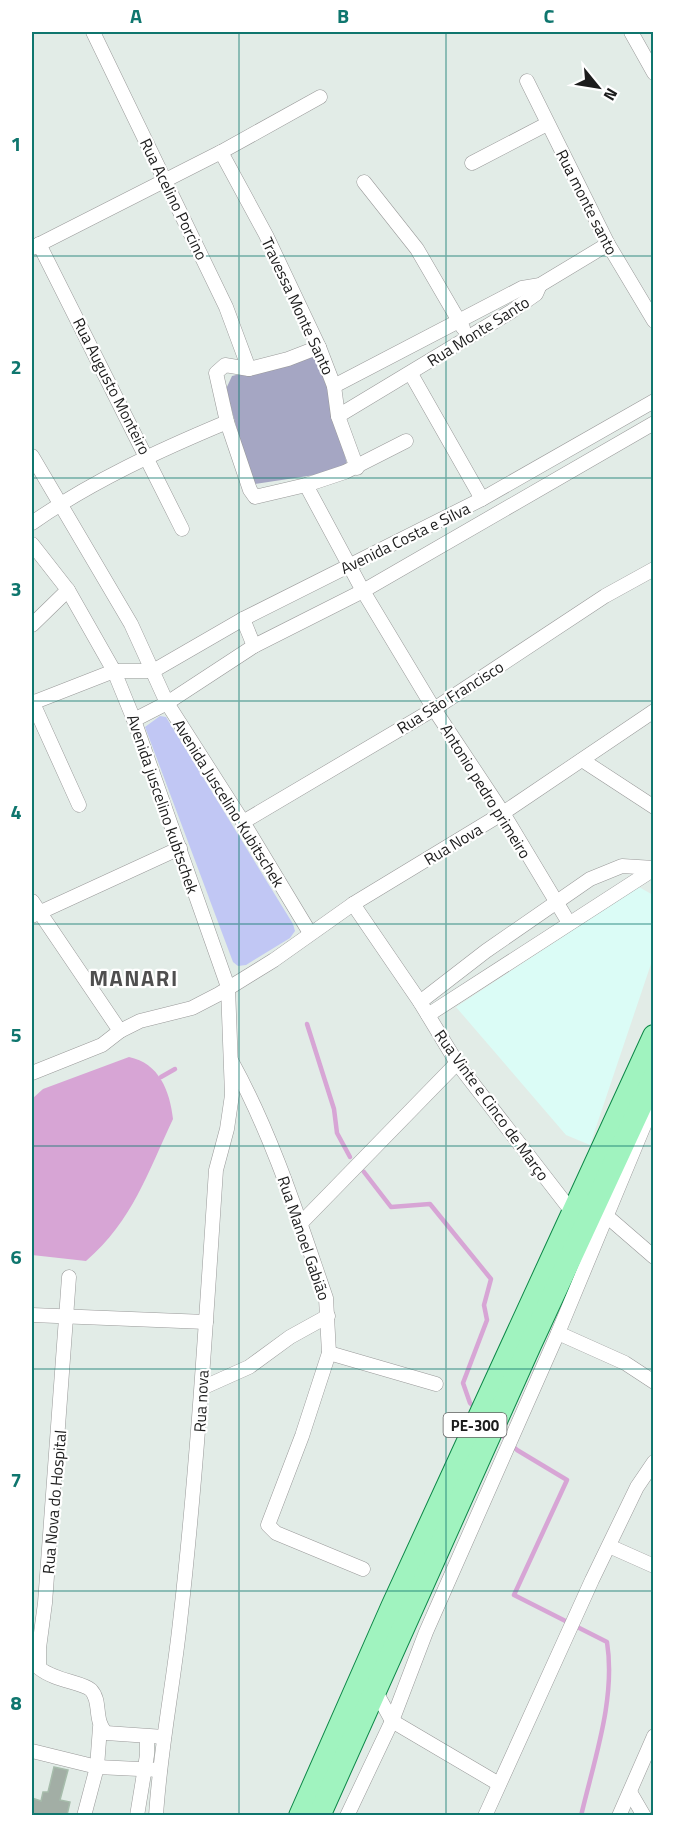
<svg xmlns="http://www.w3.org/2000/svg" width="685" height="1847" font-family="'Titillium Web',sans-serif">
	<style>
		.education { fill: #dbfcf6 }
		.cemetery { fill: #a5a6c3 }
		.park { fill: #c1c7f4 }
		.water { fill: #d7a5d5 }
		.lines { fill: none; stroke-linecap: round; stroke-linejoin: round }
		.stream { stroke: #d7a5d5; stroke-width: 4.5 }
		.building { fill: #a2aea5; stroke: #a6bcab; stroke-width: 1.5 }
		.street-casing { stroke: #999; stroke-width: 15 }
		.primary-casing { stroke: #0c8747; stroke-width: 24 }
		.street { stroke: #fff; stroke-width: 14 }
		.primary { stroke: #a0f3bf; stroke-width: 22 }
		.grid { fill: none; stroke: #0f766e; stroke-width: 1.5; stroke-opacity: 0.55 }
		.labels { text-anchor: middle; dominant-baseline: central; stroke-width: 4.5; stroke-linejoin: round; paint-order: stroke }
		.shield { fill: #fff; stroke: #606060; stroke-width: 1.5 }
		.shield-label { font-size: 15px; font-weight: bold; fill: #1c1c1c }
		.street-label { font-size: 16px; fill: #1c1c1c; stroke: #fff }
		.district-label { font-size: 22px; font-weight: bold; letter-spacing: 1.5px; fill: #4f4f4f; stroke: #fff }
		.neatline { fill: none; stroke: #0f766e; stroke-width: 2 }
		.grid-label { font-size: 20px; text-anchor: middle; font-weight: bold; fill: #0f766e }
	</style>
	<rect width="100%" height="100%" fill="#e2ece7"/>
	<polygon class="education" points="639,887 653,895 653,958 590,1145 566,1135 456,1007 564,936 565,930"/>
	<polygon class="cemetery" points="312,356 321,365 347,464 341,471 255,484 251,481 226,389 232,376"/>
	<polygon class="park" points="160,716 166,717 293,924 295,931 290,938 246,965 238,966 233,962 145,727"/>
	<path class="water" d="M129,1057c30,6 41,34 44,62 -26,55 -40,101 -87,142l-54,-6v-156l11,-10z"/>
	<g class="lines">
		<g class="stream">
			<polyline points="307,1024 334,1109 337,1133 350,1157"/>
			<polyline points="161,1077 175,1069"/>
			<polyline points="364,1172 391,1207 430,1204 491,1279 484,1305 487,1320 463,1383 470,1403 475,1408"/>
			<path d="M498,1431l19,19 50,30 -53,115 93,47c9,57 -13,118 -26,174"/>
		</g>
	</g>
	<polygon class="building" points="54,1767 68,1770 60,1800 70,1802 67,1815 32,1815 32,1798 41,1801 43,1792 48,1792"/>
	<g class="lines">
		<defs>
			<g id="street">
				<polyline points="93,32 226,307 249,369"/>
				<polyline points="631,32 654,73"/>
				<polyline points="527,81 608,244 654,321"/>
				<polyline points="221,152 266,235 319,347 334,386 338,416 357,468"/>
				<polyline points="472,163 547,124"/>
				<polyline points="364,182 417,249 463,328"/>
				<polyline points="39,244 182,529"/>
				<polyline points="32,248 221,152 320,97"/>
				<polyline points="319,347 288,359 249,369 225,365 216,373 227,422 250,490 255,497 306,485 345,472 406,441"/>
				<polyline points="411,374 482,499"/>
				<polyline points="334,386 522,288 540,285 608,244"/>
				<polyline points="338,416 512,311 536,294 540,285"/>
				<polyline points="32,456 131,624 167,703 243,822 310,933"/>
				<polyline points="306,485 363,591 434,709 503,813 569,923"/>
				<path d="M32,523c60,-42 128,-73 195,-101"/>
				<path d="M32,544l36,46 46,81 20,49 94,267 4,108 -5,34 -11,41c-10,151 -19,302 -36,452 -7,65 -20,128 -24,194"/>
				<polyline points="243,619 254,646"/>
				<polyline points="32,625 68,590"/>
				<polyline points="153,671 243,619 482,499 654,401"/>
				<polyline points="32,701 79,805"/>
				<polyline points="32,703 114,671 153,671"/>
				<polyline points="134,720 167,703 254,646 363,591 654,423"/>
				<polyline points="582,760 654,807"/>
				<polyline points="243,822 434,709 605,596 654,569"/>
				<polyline points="32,901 120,1031 140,1021 192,1008 219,994 274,960 353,904 503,813 654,711"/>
				<polyline points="353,904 420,1002 457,1063 576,1217"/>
				<polyline points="32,916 180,848"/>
				<polyline points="420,1002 486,951 590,879 622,866 654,868"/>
				<polyline points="428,1015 654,869"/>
				<path d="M232,1062c41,75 66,155 94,236l3,55 -27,83 -34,89 8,8 87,36"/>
				<polyline points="32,1073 102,1045 120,1031"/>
				<polyline points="602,1212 654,1257"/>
				<polyline points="300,1224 457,1063"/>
				<path d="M69,1277l-24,326 -6,45v20c16,13 43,14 52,22 11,12 2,29 15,43l58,4"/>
				<polyline points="32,1315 206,1322"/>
				<polyline points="558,1333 625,1363 654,1382"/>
				<polyline points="329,1353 436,1384"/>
				<polyline points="202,1388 249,1367 290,1337 328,1316"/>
				<polyline points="609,1546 654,1566"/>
				<polyline points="375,1690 392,1721 499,1784"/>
				<polyline points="32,1751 97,1767 160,1770"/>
				<polyline points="630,1792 644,1816"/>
				<polyline points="84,1816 97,1767 100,1727"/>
				<polyline points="137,1816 147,1755 147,1737"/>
				<polyline points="347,1816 392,1721 426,1632 558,1333 653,1104"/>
				<polyline points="485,1816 592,1580 637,1487 654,1462"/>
				<polyline points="619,1816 654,1736"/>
			</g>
			<g id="primary">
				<polyline points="300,1816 392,1607 654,1036"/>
				<polyline points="319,1816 530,1345 654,1077"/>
			</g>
		</defs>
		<use href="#street" class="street-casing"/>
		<use href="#primary" class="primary-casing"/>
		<use href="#street" class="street"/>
		<use href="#primary" class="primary"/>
	</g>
	<path class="grid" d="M239,32v1784M446,32v1784M32,256h622M32,478h622M32,701h622M32,924h622M32,1146h622M32,1369h622M32,1591h622"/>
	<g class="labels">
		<rect class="shield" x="443.5" y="1413" width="63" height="24" rx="4.5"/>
		<g class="shield-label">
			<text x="475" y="1425">PE-300</text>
		</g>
		<g class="street-label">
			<text transform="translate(174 199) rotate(64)">Rua Acelino Porcino</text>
			<text transform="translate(587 202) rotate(63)">Rua monte santo</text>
			<text transform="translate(298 306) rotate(65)">Travessa Monte Santo</text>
			<text transform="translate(478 331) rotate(-32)">Rua Monte Santo</text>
			<text transform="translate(112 386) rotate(63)">Rua Augusto Monteiro</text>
			<text transform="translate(405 538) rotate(-26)">Avenida Costa e Silva</text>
			<text transform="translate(450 697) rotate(-32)">Rua São Francisco</text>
			<text transform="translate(486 791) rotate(58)">Antonio pedro primeiro</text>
			<text transform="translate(229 803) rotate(58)">Avenida Juscelino Kubitschek</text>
			<text transform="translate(163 804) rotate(71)">Avenida juscelino kubtschek</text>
			<text transform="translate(453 844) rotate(-31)">Rua Nova</text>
			<text transform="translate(492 1105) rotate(54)">Rua Vinte e Cinco de Março</text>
			<text transform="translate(304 1238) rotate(71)">Rua Manoel Gabião</text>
			<text transform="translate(201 1401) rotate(-87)">Rua nova</text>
			<text transform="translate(54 1502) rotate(-85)">Rua Nova do Hospital</text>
		</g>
		<g class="district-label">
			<text x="134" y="978">MANARI</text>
		</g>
	</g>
	<rect width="685" height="1847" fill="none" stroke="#ffffff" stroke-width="66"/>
	<g transform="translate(598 87) rotate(120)" stroke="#ffffff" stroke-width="4.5" paint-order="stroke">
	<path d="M0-4.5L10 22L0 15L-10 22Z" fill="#1c1c1c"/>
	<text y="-9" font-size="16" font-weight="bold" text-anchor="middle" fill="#1c1c1c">N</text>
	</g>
	<rect x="33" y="33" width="619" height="1781" class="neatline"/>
	<g class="grid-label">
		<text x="136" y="23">A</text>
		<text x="343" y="23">B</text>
		<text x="549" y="23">C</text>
		<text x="16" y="151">1</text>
		<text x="16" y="374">2</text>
		<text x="16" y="596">3</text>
		<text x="16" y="819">4</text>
		<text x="16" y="1042">5</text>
		<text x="16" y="1264">6</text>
		<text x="16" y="1487">7</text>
		<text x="16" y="1710">8</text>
	</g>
</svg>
